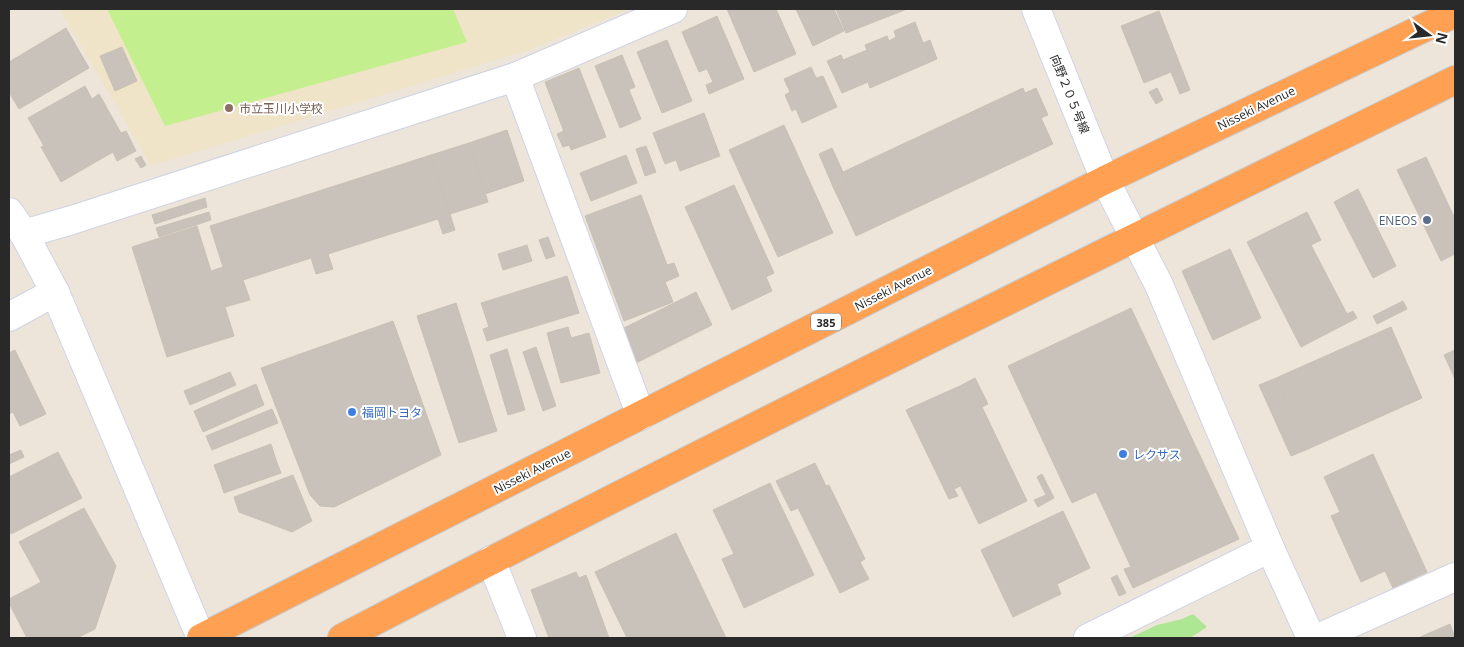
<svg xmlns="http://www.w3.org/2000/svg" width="1464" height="647" font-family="'Open Sans','Noto Sans JP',sans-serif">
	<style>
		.education { fill: #efe3c8 }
		.green { fill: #aee793 }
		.pitch { fill: #c4ef8e }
		.building { fill: #c8c2ba; stroke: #c8c1b4 }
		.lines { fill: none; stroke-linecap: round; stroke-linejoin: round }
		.street-casing { stroke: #cfd3e3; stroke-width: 30 }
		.secondary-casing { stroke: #cfd3e3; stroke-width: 30 }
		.highway-casing { stroke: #c7c7c7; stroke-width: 30 }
		.street { stroke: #fff; stroke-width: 28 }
		.secondary { stroke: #fff; stroke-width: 28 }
		.highway { stroke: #ffa053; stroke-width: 28 }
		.education-dot { fill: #8d6e63; stroke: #fff; stroke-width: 2 }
		.service-dot { fill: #5c6f8a; stroke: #fff; stroke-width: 2 }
		.shop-dot { fill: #3f7fe0; stroke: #fff; stroke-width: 2 }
		.labels { text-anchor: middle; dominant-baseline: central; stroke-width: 4; stroke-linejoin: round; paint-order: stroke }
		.shield { fill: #fff; stroke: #696969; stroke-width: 1 }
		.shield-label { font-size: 11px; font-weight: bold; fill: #292929 }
		.street-label { font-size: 12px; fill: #292929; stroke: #fff }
		.education-label { font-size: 12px; fill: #785e54; stroke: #fff; text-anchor: start }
		.service-label { font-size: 12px; fill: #4e5e75; stroke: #fff; text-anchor: end }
		.shop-label { font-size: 12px; fill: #366cbe; stroke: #fff; text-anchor: start }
	</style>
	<rect width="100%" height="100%" fill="#ede5da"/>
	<polygon class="education" points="60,9 630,9 529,50 151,166"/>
	<polygon class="green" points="1193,614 1207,627 1190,638 1129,638 1157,625 1182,619"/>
	<polygon class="pitch" points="107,9 453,9 467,42 165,126"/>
	<g class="building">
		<polygon points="727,9 776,9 796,54 754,72"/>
		<polygon points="796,9 834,9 844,31 813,46"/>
		<polygon points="836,9 907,9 846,33"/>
		<polygon points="1159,11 1190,90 1180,94 1171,72 1144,83 1121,26"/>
		<polygon points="717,16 744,79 709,94 706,85 713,82 707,69 699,72 682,32"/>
		<polygon points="915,22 923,43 930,40 937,59 870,88 868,82 842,93 827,61 841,55 843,60 867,50 865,45 887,36 889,41 896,37 894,31"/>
		<polygon points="66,28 89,68 19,109 9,92 9,62"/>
		<polygon points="667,40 692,101 662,113 637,52"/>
		<polygon points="122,47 137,81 115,91 100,56"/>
		<polygon points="622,55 635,87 608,98 595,66"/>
		<polygon points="811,67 816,78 823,76 837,107 802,123 796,109 792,111 785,95 790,92 784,79"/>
		<polygon points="579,68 606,137 571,150 545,82"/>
		<polygon points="85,86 92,99 99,94 121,133 126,131 136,151 117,161 113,152 61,182 41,147 44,146 28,118"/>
		<polygon points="1023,88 1025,93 1036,88 1048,115 1041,118 1053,144 873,228 862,206 846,214 834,189 848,183 843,172"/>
		<polygon points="1157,88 1163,100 1156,104 1149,92"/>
		<polygon points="629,90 641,119 620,128 608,98"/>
		<polygon points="704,113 720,156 680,171 676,160 665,164 653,133"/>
		<polygon points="784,125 833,233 778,257 729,150"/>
		<polygon points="507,130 524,181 485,194 469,143"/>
		<polygon points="564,131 569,145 563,147 557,134"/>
		<polygon points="469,143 488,202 450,214 431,155"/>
		<polygon points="646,146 656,172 645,176 636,149"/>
		<polygon points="832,148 848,183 834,189 819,154"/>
		<polygon points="431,155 455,230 443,234 438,219 328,254 333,269 316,274 311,258 243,280 250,300 225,307 234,336 167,357 132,247 197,226 211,271 223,267 210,226"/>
		<polygon points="626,155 637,183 591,201 580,173"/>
		<polygon points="141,156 146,165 141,168 135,159"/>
		<polygon points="1426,157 1455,219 1455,254 1441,261 1397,170"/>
		<polygon points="734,185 774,273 766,277 772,291 732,310 685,207"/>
		<polygon points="1358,189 1396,266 1373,278 1334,202"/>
		<polygon points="641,195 667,265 674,263 679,276 665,282 673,302 624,321 585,216"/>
		<polygon points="205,198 207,207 155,224 152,215"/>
		<polygon points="862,206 873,228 856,236 846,214"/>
		<polygon points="209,212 211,220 159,237 156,228"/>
		<polygon points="1307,212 1321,240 1311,245 1347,314 1353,311 1357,318 1301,347 1247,242"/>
		<polygon points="548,237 555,256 546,259 539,240"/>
		<polygon points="527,245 532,261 503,270 498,254"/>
		<polygon points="1230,249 1261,318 1213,340 1182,271"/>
		<polygon points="567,276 579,313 487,341 483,329 489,327 481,303"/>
		<polygon points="696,292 712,325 634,364 618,331"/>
		<polygon points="1403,301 1407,309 1377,324 1373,316"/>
		<polygon points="456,303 497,431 459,443 417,316"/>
		<polygon points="1131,308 1239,539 1133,588 1124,569 1131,567 1096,492 1072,503 1008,366"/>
		<polygon points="393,321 441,455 334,507 320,506 310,495 261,368"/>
		<polygon points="568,327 571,338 589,333 600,373 561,383 547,333"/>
		<polygon points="1391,327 1422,398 1308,449 1276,378"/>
		<polygon points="536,347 556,406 543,411 523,352"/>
		<polygon points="507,349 525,410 508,415 490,355"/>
		<polygon points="15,350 46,414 20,426 13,412 9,414 9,353"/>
		<polygon points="1455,350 1455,379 1444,355"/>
		<polygon points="230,372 236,385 190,405 184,391"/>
		<polygon points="975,378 988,404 982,407 1027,501 979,524 925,413 964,394 960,386"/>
		<polygon points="1276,378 1308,449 1291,456 1259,385"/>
		<polygon points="256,384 264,405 203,432 194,411"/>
		<polygon points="960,386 964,394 925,413 960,486 954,489 958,496 949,499 906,410"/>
		<polygon points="272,409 278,423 212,450 206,436"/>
		<polygon points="271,444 276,460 220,481 214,465"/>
		<polygon points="21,450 24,457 9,464 9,455"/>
		<polygon points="58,452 82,498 11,534 9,528 9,477"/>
		<polygon points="1373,454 1427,572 1393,588 1385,571 1361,582 1331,516 1340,512 1324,477"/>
		<polygon points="276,460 281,473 224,493 220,481"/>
		<polygon points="815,463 826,486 829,485 865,559 860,562 869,579 840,593 798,508 791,511 776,481"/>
		<polygon points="1042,474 1054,498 1038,507 1034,500 1046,495 1037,477"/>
		<polygon points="293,475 312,521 292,532 239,512 234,497"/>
		<polygon points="770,483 814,575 744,608 722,559 734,554 713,510"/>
		<polygon points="84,508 106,548 41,582 19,542"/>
		<polygon points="1063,511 1090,568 1057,584 1061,594 1013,617 981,550"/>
		<polygon points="676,533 726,638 627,638 595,572"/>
		<polygon points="106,548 116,566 95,629 77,638 27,638 9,603 9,599"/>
		<polygon points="576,572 579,578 586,575 609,638 549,638 531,590"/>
		<polygon points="1117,575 1126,593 1119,596 1111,578"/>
		<polygon points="1450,624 1455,638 1418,638"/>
	</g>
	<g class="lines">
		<defs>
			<g id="street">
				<polyline points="1036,9 1105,180 1159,285 1270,548 1311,638"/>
				<polyline points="515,77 641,416"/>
				<polyline points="24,234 72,220 515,77 673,9"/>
				<polyline points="9,317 55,292"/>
				<polyline points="491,560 522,638"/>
				<polyline points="1088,638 1270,548"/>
				<polyline points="1318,638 1455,577"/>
			</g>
			<polyline id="secondary" points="9,212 24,234 55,292 201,638"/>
			<g id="highway">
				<polyline points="201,638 1105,180 1455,13"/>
				<path d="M342,638c368,-192 741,-375 1113,-558"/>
			</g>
		</defs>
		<use href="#street" class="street-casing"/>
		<use href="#secondary" class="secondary-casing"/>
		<use href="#highway" class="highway-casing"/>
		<use href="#street" class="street"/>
		<use href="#secondary" class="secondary"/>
		<use href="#highway" class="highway"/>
	</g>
	<circle class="education-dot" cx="229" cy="108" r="5"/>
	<circle class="service-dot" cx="1427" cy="220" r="5"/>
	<g class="shop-dot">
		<circle cx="352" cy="412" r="5"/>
		<circle cx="1123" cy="454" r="5"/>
	</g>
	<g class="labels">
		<rect class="shield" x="811" y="313.5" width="30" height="17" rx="4"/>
		<g class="shield-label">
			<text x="826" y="322">385</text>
		</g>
		<g class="street-label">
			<text transform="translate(1070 94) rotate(68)">向野２０５号線</text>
			<text transform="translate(1256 108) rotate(-26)">Nisseki Avenue</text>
			<text transform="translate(893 288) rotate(-27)">Nisseki Avenue</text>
			<text transform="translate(532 471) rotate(-27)">Nisseki Avenue</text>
		</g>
		<g class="education-label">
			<text x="239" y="108">市立玉川小学校</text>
		</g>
		<g class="service-label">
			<text x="1417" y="220">ENEOS</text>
		</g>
		<g class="shop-label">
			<text x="362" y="412">福岡トヨタ</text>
			<text x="1133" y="454">レクサス</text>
		</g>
	</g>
	<rect width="1464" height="647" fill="none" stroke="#292929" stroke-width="20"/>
	<g transform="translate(1429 35) rotate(105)" stroke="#ffffff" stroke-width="4" paint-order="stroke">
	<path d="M0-4L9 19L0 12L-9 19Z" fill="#292929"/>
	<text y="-8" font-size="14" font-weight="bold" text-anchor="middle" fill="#292929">N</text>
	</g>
</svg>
